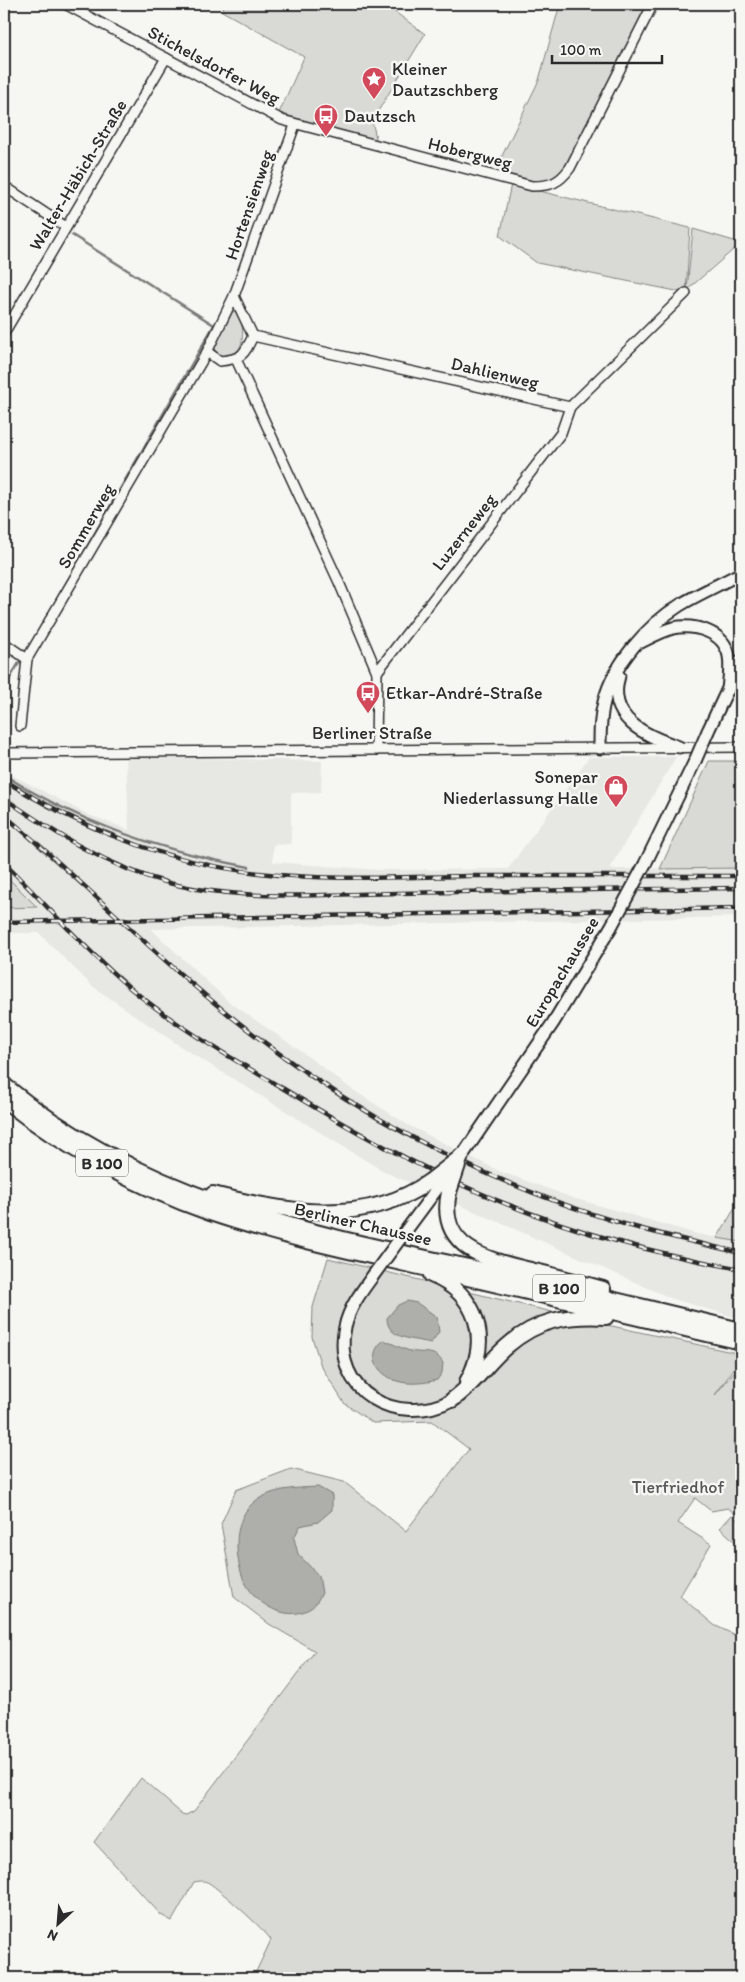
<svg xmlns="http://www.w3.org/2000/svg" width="745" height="1982" font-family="Itim,sans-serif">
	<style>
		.built { fill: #e7e7e3 }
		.green { fill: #d9d9d5; stroke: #828280 }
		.water { fill: #aeaeab; stroke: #7a7a78 }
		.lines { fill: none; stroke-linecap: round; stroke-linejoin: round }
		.stream { stroke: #7a7a78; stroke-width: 2.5 }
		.minor-casing { stroke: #2b2b2b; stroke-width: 12 }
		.major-casing { stroke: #2b2b2b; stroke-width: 15 }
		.highway-casing { stroke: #2b2b2b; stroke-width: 18 }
		.minor { stroke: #f6f6f2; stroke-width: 9 }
		.major { stroke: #f6f6f2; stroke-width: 11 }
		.highway { stroke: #f6f6f2; stroke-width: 14 }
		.rail-casing { stroke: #2b2b2b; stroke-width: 4.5 }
		.rail { stroke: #f6f6f2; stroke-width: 2.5; stroke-dasharray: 8; stroke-linecap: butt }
		.major-bridge-casing { stroke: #2b2b2b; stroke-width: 15; stroke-linecap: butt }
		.highway-bridge-casing { stroke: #2b2b2b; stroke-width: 18; stroke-linecap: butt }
		.major-bridge { stroke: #f6f6f2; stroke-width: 11 }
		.highway-bridge { stroke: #f6f6f2; stroke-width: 14 }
		.labels { text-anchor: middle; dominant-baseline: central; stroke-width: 5; stroke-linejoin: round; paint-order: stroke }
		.shield { fill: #f6f6f2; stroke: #686867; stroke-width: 1 }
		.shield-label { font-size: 16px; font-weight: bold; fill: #2b2b2b }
		.street-label { font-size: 18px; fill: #2b2b2b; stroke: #f6f6f2 }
		.poi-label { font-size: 18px; fill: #2b2b2b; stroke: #f6f6f2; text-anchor: start }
		.park-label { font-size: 18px; fill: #565656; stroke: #f6f6f2 }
	</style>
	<rect width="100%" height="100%" fill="#f6f6f2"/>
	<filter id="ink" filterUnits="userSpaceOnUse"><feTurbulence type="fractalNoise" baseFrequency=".02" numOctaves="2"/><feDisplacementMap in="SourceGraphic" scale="10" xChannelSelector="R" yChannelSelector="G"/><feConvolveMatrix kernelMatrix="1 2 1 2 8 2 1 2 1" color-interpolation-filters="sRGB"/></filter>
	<g filter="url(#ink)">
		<polygon class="built" points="126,757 322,761 321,792 291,793 291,844 273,845 273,862 380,870 508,869 589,757 676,757 609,869 741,868 741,917 151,929 229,1002 302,1052 350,1088 408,1125 499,1171 573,1198 697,1234 741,1242 741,1319 673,1299 383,1171 183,1048 92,986 39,933 4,933 4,908 37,907 4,874 4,771 89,815 129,830"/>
		<g class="green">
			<polygon points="225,4 384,4 425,34 372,121 377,142 279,113 304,57 222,11"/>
			<path d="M560,4h89l-80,159c-22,28 -42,18 -73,11l5,-16 38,-78z"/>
			<polygon points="511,184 690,228 686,293 537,263 500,236"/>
			<polygon points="693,229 741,243 687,290"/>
			<path d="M233,311l4,1c7,10 9,35 -3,42 -4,2 -9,2 -13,3l-6,-7v-5z"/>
			<polygon points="709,761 741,761 741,868 660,869"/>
			<polygon points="4,874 37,907 4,908"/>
			<polygon points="741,1198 741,1242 717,1238"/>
			<path d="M328,1258l270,65 143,31v5l-26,36 19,-23 7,5v52l-8,15 8,5v70l-13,-11 -17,3 -16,-13 -17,25 33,21 -31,52 34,29 27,13v340h-488l18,-38c-5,-9 -52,-51 -62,-57 -5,-3 -9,-2 -15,-1l-22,39 -11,-6 -67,-73 47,-64 41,36 4,1 8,-4 121,-160 -46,-27 -35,-27 -13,-73 15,-34 55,-21 53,13 62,49 63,-82 -37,-28 -59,2 -29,-20 -23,-37 -9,-29 1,-30z"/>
			<polygon points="732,1515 741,1523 741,1547 720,1528"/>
		</g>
		<g class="water">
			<path d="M407,1301l10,2 20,14 2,15 -8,11c-17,-4 -44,-4 -44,-25l11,-13z"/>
			<path d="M384,1340c8,3 18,9 26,11 14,3 25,-2 33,12l-1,10 -5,7c-12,3 -27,5 -40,1 -20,-7 -32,-26 -13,-41z"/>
			<path d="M318,1487l14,8v15l-14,12 -18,4 -6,12 4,16 21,22 3,17c-3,5 -6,12 -11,15 -25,16 -58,-5 -68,-30 -10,-27 -10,-67 19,-81 17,-9 37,-9 56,-10z"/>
		</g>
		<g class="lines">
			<g class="stream">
				<polyline points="37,634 214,325 72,235"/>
				<polyline points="4,688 22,658"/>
				<path d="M4,775c75,48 157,76 245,92"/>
			</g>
			<defs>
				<g id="minor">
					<path d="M65,4l217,116 250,66c19,0 27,-3 38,-18l83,-164"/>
					<polyline points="4,186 66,227"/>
					<path d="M234,296l19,40c-9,19 -11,23 -33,25l-13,-9 27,-56 61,-171"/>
					<polyline points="4,333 166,58"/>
					<polyline points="253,336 570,407 686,293"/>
					<polyline points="236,359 338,580 377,672 376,750"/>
					<polyline points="4,643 27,659"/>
					<polyline points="377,672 561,433 570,407"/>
					<polyline points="20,726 27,659 207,352"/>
					<polyline points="4,753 741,747"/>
				</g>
				<g id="major">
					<path d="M641,642c10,-5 21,-11 32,-14 21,-4 51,3 56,28 2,11 0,23 -1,34"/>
					<path d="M619,676c-13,43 27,60 60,71"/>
					<polyline points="708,731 741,661"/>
					<path d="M600,748c0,-16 0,-31 4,-46 9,-38 44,-77 76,-97 20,-12 41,-21 61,-32"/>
					<polyline points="645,864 695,761"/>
					<polyline points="462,1156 553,1023 611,927"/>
					<polyline points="399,1240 439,1186"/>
					<path d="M372,1277c-11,15 -23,31 -27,50 -14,65 52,101 107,73"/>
				</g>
				<g id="highway">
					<path d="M4,1085c144,118 311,149 488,187 83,17 166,39 249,58"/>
					<path d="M4,1100c60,48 133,87 206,113 77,26 157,42 236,60 99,23 197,46 295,69"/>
					<path d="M449,1192c-13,61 46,69 90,80 22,5 43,11 64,17"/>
					<path d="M213,1194c71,18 153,33 217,-13"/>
					<path d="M431,1275c47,19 60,64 36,107"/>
					<path d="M452,1400c22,-15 35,-37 55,-54 31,-27 60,-31 99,-29"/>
				</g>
			</defs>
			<use href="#minor" class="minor-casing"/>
			<use href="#major" class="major-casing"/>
			<use href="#highway" class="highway-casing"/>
			<use href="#minor" class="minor"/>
			<use href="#major" class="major"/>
			<use href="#highway" class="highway"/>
			<defs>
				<g id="rail">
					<path d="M4,780c76,48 164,83 255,93 69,8 139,4 209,3 91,0 182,0 273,0"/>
					<path d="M4,798c52,36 104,69 165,85 74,19 154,11 229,10 114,-2 229,-4 343,-5"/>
					<path d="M4,815c83,69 157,148 243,214 109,86 234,151 367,192 42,13 84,22 127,32"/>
					<path d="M4,863c42,41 80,86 125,124 48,40 102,71 155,102 61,37 124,73 189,101 86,38 176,63 268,79"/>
					<polyline points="4,922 741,908"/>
				</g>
			</defs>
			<use href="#rail" class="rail-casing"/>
			<use href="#rail" class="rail"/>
			<defs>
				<g id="major-bridge">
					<polyline points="695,761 708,731"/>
					<polyline points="611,927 645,864"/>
					<polyline points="439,1186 455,1165"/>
					<polyline points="372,1277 399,1240"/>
				</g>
				<g id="highway-bridge">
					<polyline points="430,1181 462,1156"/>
					<polyline points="449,1192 461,1156"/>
				</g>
			</defs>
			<use href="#major-bridge" class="major-bridge-casing"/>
			<use href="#highway-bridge" class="highway-bridge-casing"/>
			<use href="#major-bridge" class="major-bridge"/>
			<use href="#highway-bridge" class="highway-bridge"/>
		</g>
	</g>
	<defs>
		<symbol id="sight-pin" viewBox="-11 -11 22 30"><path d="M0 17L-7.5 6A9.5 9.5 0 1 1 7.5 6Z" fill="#d1495b" stroke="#f6f6f2"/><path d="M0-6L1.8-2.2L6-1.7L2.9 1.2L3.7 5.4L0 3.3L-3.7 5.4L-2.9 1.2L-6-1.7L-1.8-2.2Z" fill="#fff"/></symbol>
		<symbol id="bus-pin" viewBox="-11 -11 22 30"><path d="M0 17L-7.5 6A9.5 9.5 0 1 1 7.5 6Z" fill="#d1495b" stroke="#f6f6f2"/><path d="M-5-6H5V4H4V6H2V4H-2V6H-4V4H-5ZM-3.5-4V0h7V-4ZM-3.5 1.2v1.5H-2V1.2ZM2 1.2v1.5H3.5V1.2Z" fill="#fff"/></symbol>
		<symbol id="shop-pin" viewBox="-11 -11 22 30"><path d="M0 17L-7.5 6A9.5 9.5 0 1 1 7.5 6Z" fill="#d1495b" stroke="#f6f6f2"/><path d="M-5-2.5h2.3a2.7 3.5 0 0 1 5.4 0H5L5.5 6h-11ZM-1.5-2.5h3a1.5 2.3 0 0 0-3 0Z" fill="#fff"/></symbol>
	</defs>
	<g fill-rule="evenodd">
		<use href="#sight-pin" x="360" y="65" width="28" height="38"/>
		<use href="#bus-pin" x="312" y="102" width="28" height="38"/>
		<use href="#bus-pin" x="354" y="679" width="28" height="38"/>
		<use href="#shop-pin" x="602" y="773" width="28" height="38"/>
	</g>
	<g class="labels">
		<g class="shield">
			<rect x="76" y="1149.5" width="52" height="27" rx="4"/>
			<rect x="533" y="1274.5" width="52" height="27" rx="4"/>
		</g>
		<g class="shield-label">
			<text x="102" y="1163">B 100</text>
			<text x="559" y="1288">B 100</text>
		</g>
		<g class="street-label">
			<text transform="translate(214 65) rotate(28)">Stichelsdorfer Weg</text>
			<text transform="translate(470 153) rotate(14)">Hobergweg</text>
			<text transform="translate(78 175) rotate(-59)">Walter-Häbich-Straße</text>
			<text transform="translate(249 205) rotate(-71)">Hortensienweg</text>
			<text transform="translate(495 373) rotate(13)">Dahlienweg</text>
			<text transform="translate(86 526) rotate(-60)">Sommerweg</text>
			<text transform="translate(464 532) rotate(-52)">Luzerneweg</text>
			<text x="372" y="733">Berliner Straße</text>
			<text transform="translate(562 972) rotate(-59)">Europachaussee</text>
			<text transform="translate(363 1224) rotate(13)">Berliner Chaussee</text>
		</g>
		<g class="poi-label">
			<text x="392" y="69">Kleiner<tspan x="392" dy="21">Dautzschberg</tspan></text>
			<text x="344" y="116">Dautzsch</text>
			<text x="386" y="693">Etkar-André-Straße</text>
			<text x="598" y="777" text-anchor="end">Sonepar<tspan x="598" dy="21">Niederlassung Halle</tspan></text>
		</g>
		<g class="park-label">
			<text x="678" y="1487">Tierfriedhof</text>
		</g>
	</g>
	<rect width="745" height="1982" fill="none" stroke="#f6f6f2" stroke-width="20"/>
	<rect x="10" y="10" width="725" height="1962" fill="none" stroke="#2b2b2b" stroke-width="2" filter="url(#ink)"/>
	<g transform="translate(58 1924) rotate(206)" stroke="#f6f6f2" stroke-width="4" paint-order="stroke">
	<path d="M0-4L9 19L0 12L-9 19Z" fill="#2b2b2b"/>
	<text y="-8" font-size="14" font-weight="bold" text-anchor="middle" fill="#2b2b2b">N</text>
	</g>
	<path d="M552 55v8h110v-8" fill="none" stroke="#2b2b2b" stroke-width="2.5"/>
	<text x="560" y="55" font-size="15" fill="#2b2b2b" stroke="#f6f6f2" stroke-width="4" paint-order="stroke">100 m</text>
</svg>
